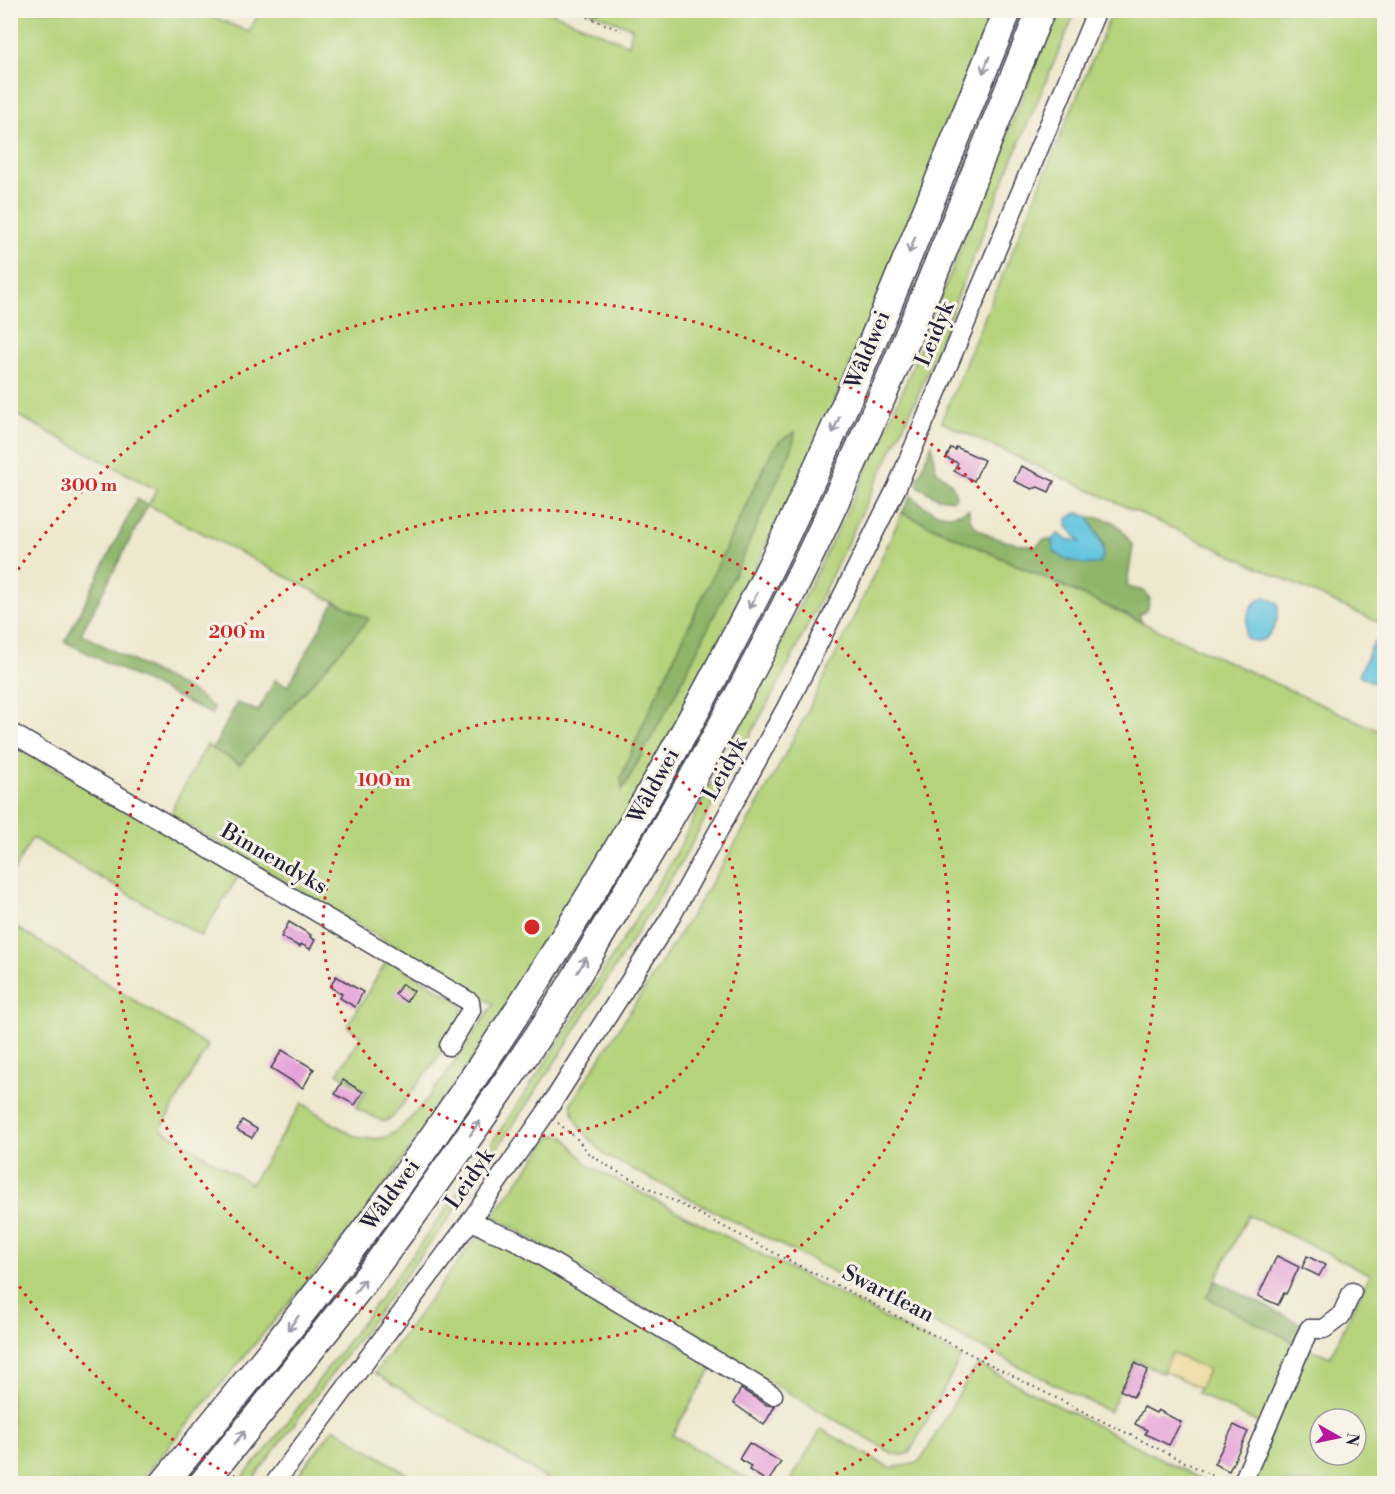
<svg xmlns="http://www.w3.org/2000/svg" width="1395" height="1494" font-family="'Libre Bodoni',serif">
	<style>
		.green { fill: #b4d37a; stroke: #6b7a5a; stroke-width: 1.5; fill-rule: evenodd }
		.forest { fill: #8fb56a; stroke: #586c52; stroke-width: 1.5 }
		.sand { fill: #eeda9e; stroke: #887e6c; stroke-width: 1.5 }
		.water { fill: #62c5e0; stroke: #42748e; stroke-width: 1.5 }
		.building { fill: #e5a2d9 }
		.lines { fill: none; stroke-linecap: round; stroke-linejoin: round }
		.minor-casing { stroke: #414051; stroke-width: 21 }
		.highway-casing { stroke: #414051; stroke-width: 30 }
		.path { stroke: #414051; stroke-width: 2; stroke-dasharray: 1.5 4.5; stroke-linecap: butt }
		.minor { stroke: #fff; stroke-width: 18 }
		.highway { stroke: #fff; stroke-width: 27 }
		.oneway { stroke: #9c9ca7 }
		.ring { fill: none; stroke: #d62828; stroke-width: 3; stroke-dasharray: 3 6 }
		.labels { text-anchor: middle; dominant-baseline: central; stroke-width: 6; stroke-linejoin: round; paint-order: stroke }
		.street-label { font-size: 22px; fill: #22223b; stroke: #f7f3e8 }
		.centre { fill: #d62828; stroke: #f7f3e8; stroke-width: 3 }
		.ring-label { font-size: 18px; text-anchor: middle; font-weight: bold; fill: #d62828; stroke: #f7f3e8; stroke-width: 6; stroke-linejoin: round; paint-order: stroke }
	</style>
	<rect width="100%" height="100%" fill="#f7f3e8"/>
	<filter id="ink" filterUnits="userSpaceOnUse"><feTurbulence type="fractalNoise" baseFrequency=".0167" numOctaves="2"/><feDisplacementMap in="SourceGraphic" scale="12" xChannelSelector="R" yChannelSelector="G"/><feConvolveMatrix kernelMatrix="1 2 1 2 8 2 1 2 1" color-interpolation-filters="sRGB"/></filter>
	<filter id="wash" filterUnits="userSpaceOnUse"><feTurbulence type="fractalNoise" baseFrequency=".008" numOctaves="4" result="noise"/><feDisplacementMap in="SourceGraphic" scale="24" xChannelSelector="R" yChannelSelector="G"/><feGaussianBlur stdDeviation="1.35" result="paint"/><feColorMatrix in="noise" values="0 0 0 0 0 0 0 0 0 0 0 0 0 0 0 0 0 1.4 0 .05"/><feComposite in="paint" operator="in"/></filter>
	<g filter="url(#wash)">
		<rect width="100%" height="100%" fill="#eee8ce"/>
		<g class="green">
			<polygon points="1113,10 1384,11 1384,625 941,422"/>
			<path d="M11,11h189l49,21 11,-21h288l81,34 3,-17 -44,-17h411l-178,423 -123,250 -78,141 -113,186 -142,202 -227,270h-127v-559l197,122 -47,83 90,55 51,-81c15,9 43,31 59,35 8,1 19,2 27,-2 29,-12 86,-103 106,-132l-322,-188 2,-12 33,-59 33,19 128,-145 -220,-114 9,-15 -146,-78zM795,433l-3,15 -55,121 -63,128 -51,92 -2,-11 20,-50 110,-234 21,-43z"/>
			<polygon points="1057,11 1076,11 1013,158 916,400 788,666 682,861 559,1056 461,1202 250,1483 237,1483 268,1448 454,1199 554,1050 675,856 851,503 903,390"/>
			<path d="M902,513l482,220v750h-134l58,-135 22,9 40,-83 -122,-59 -41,82 90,47 -35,81 -65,-32 11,-23 -36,-17 -10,20 -26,-13 -27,52 -503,-256c-15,-16 -32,-30 -35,-53 57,-89 116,-178 170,-269 60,-103 112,-212 161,-321zM1320,1419h36v36h-36z"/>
			<polygon points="10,742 240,874 201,936 32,838 11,876"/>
			<polygon points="388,959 461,1003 465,1021 393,1117 384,1122 356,1108 366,1091 337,1073 361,1037 347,1026"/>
			<polygon points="552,1135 564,1136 589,1166 961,1357 910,1452 904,1455 893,1454 631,1300 493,1215"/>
			<polygon points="479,1234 505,1243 714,1365 672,1435 754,1483 553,1483 375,1373"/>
			<polygon points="979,1365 1208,1483 789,1483 821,1429 890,1468 914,1464 921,1460 971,1373"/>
			<polygon points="334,1428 421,1483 292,1483"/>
		</g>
		<g class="forest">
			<polygon points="795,432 792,448 737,569 674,697 622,790 621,778 641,728 751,494 772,451 781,440"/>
			<path d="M932,444l4,26c11,11 16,9 20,27l-3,3 -15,-2 -19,-11 -2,-6z"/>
			<path d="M911,495c17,17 36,27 58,14 0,3 0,7 1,10 8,19 47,25 65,28l9,-7h8l1,10 51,-5 -13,-21 -1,-7c26,1 29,8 43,29l-6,39 4,3 13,3 6,8 -3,11 -8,5 3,7 -240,-109z"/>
			<polygon points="137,499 148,505 81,634 194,693 214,708 211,714 65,642"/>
			<polygon points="335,601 369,619 240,764 213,749 237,703 258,711 275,680 288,686"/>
			<polygon points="1216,1281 1305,1326 1297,1344 1206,1297"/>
		</g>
		<polygon class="sand" points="1172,1353 1208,1370 1200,1388 1163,1371"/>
		<g class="water">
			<path d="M1077,513l13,4c2,17 21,28 10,46 -14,4 -37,-2 -47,-13l-1,-10 6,-6 9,5 13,3 -13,-16 1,-8z"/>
			<path d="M1265,597l12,6c5,19 -11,49 -32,34 3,-19 0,-32 20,-40z"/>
			<polygon points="1374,642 1384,648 1384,689 1359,675"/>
		</g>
		<g id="blocks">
			<g class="building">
				<polygon points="956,447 984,460 974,481 954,471 958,463 946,458 951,448 955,450"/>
				<polygon points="1021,466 1054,481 1049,492 1038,487 1032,489 1014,481"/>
				<polygon points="289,922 311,935 310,937 315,940 310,949 301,944 300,947 281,937"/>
				<polygon points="336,976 363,992 355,1007 340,998 342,994 330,987"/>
				<polygon points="402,984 414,991 406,1002 395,994"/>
				<polygon points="282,1050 314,1069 303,1088 271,1068"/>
				<polygon points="343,1080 363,1092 355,1105 335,1094"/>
				<polygon points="242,1120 257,1129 252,1138 237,1130"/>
				<polygon points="1277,1256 1299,1267 1286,1294 1284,1293 1278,1305 1258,1296"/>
				<polygon points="1307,1256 1325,1265 1319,1276 1302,1268"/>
				<polygon points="1135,1363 1148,1370 1133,1397 1120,1390"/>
				<polygon points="741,1389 767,1405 775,1406 764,1425 733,1403"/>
				<polygon points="1144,1407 1156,1413 1158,1410 1181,1422 1169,1445 1145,1434 1147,1430 1135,1424"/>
				<polygon points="1234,1425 1248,1432 1229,1471 1214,1464"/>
				<polygon points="749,1443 781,1462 768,1482 749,1470 751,1466 739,1459"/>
			</g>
		</g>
	</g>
	<g filter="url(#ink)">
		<use href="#blocks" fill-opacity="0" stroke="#414051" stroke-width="1.5"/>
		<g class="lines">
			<defs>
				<g id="minor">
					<polyline points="10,732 470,1002 471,1010 449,1046"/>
					<polyline points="471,1220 491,1231 513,1239 773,1395"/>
					<polyline points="274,1484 471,1220 545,1114 672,915 786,708 897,487 1097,10"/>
					<polyline points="1242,1484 1309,1329 1324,1329 1341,1316 1352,1292"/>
				</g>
				<g id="highway">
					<path d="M163,1484c95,-115 189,-231 274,-353 121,-174 229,-356 324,-545 93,-187 168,-383 247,-576"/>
					<path d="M202,1484c59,-73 120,-146 176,-221 61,-83 120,-167 177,-253 22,-33 41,-68 62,-102 59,-98 115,-198 167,-300 97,-193 175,-397 257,-598"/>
				</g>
			</defs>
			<use href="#minor" class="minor-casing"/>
			<use href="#highway" class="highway-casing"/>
			<g class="path">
				<polyline points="223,10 241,14 243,10"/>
				<polyline points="571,10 621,31"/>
				<polyline points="558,1123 577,1139 589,1154 616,1171 1038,1389 1227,1483"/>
			</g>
			<use href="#minor" class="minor"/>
			<use href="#highway" class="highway"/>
		</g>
		<defs><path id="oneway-shaft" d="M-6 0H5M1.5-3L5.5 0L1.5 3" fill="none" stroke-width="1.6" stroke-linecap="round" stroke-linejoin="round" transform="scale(1.5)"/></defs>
		<g class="oneway">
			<use href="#oneway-shaft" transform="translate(986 65) rotate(112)"/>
			<use href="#oneway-shaft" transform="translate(912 245) rotate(112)"/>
			<use href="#oneway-shaft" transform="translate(836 425) rotate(113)"/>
			<use href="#oneway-shaft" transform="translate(753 601) rotate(118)"/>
			<use href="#oneway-shaft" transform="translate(582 965) rotate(-59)"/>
			<use href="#oneway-shaft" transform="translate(475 1128) rotate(-56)"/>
			<use href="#oneway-shaft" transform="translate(360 1286) rotate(-52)"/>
			<use href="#oneway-shaft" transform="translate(293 1323) rotate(128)"/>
			<use href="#oneway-shaft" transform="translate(239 1438) rotate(-51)"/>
		</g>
	</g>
	<g class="ring">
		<circle cx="532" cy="927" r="209"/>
		<circle cx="532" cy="927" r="417"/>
		<path d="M243 1482A626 626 0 0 1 13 1277M13 577A626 626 0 1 1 821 1482"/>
	</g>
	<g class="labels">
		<g class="street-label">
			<text transform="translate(935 334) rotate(-67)">Leidyk</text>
			<text transform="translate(868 350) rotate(-67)">Wâldwei</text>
			<text transform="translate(725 769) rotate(-61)">Leidyk</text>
			<text transform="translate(654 786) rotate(-61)">Wâldwei</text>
			<text transform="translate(274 859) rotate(30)">Binnendyks</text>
			<text transform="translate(470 1179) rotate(-55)">Leidyk</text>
			<text transform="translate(391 1195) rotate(-54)">Wâldwei</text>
			<text transform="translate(888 1294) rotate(27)">Swartfean</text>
		</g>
	</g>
	<circle cx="532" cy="927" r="9" class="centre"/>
	<g class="ring-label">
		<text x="89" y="491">300 m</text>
		<text x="237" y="638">200 m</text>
		<text x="384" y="786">100 m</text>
	</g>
	<rect width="1395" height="1494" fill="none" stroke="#f7f3e8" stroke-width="36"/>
	<g transform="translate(1338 1437) rotate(99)"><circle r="28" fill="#f7f3e8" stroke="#a29fa3" stroke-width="1.5"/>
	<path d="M0-4.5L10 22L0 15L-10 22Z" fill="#b5179e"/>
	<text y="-9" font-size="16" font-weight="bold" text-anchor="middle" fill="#22223b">N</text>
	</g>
</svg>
